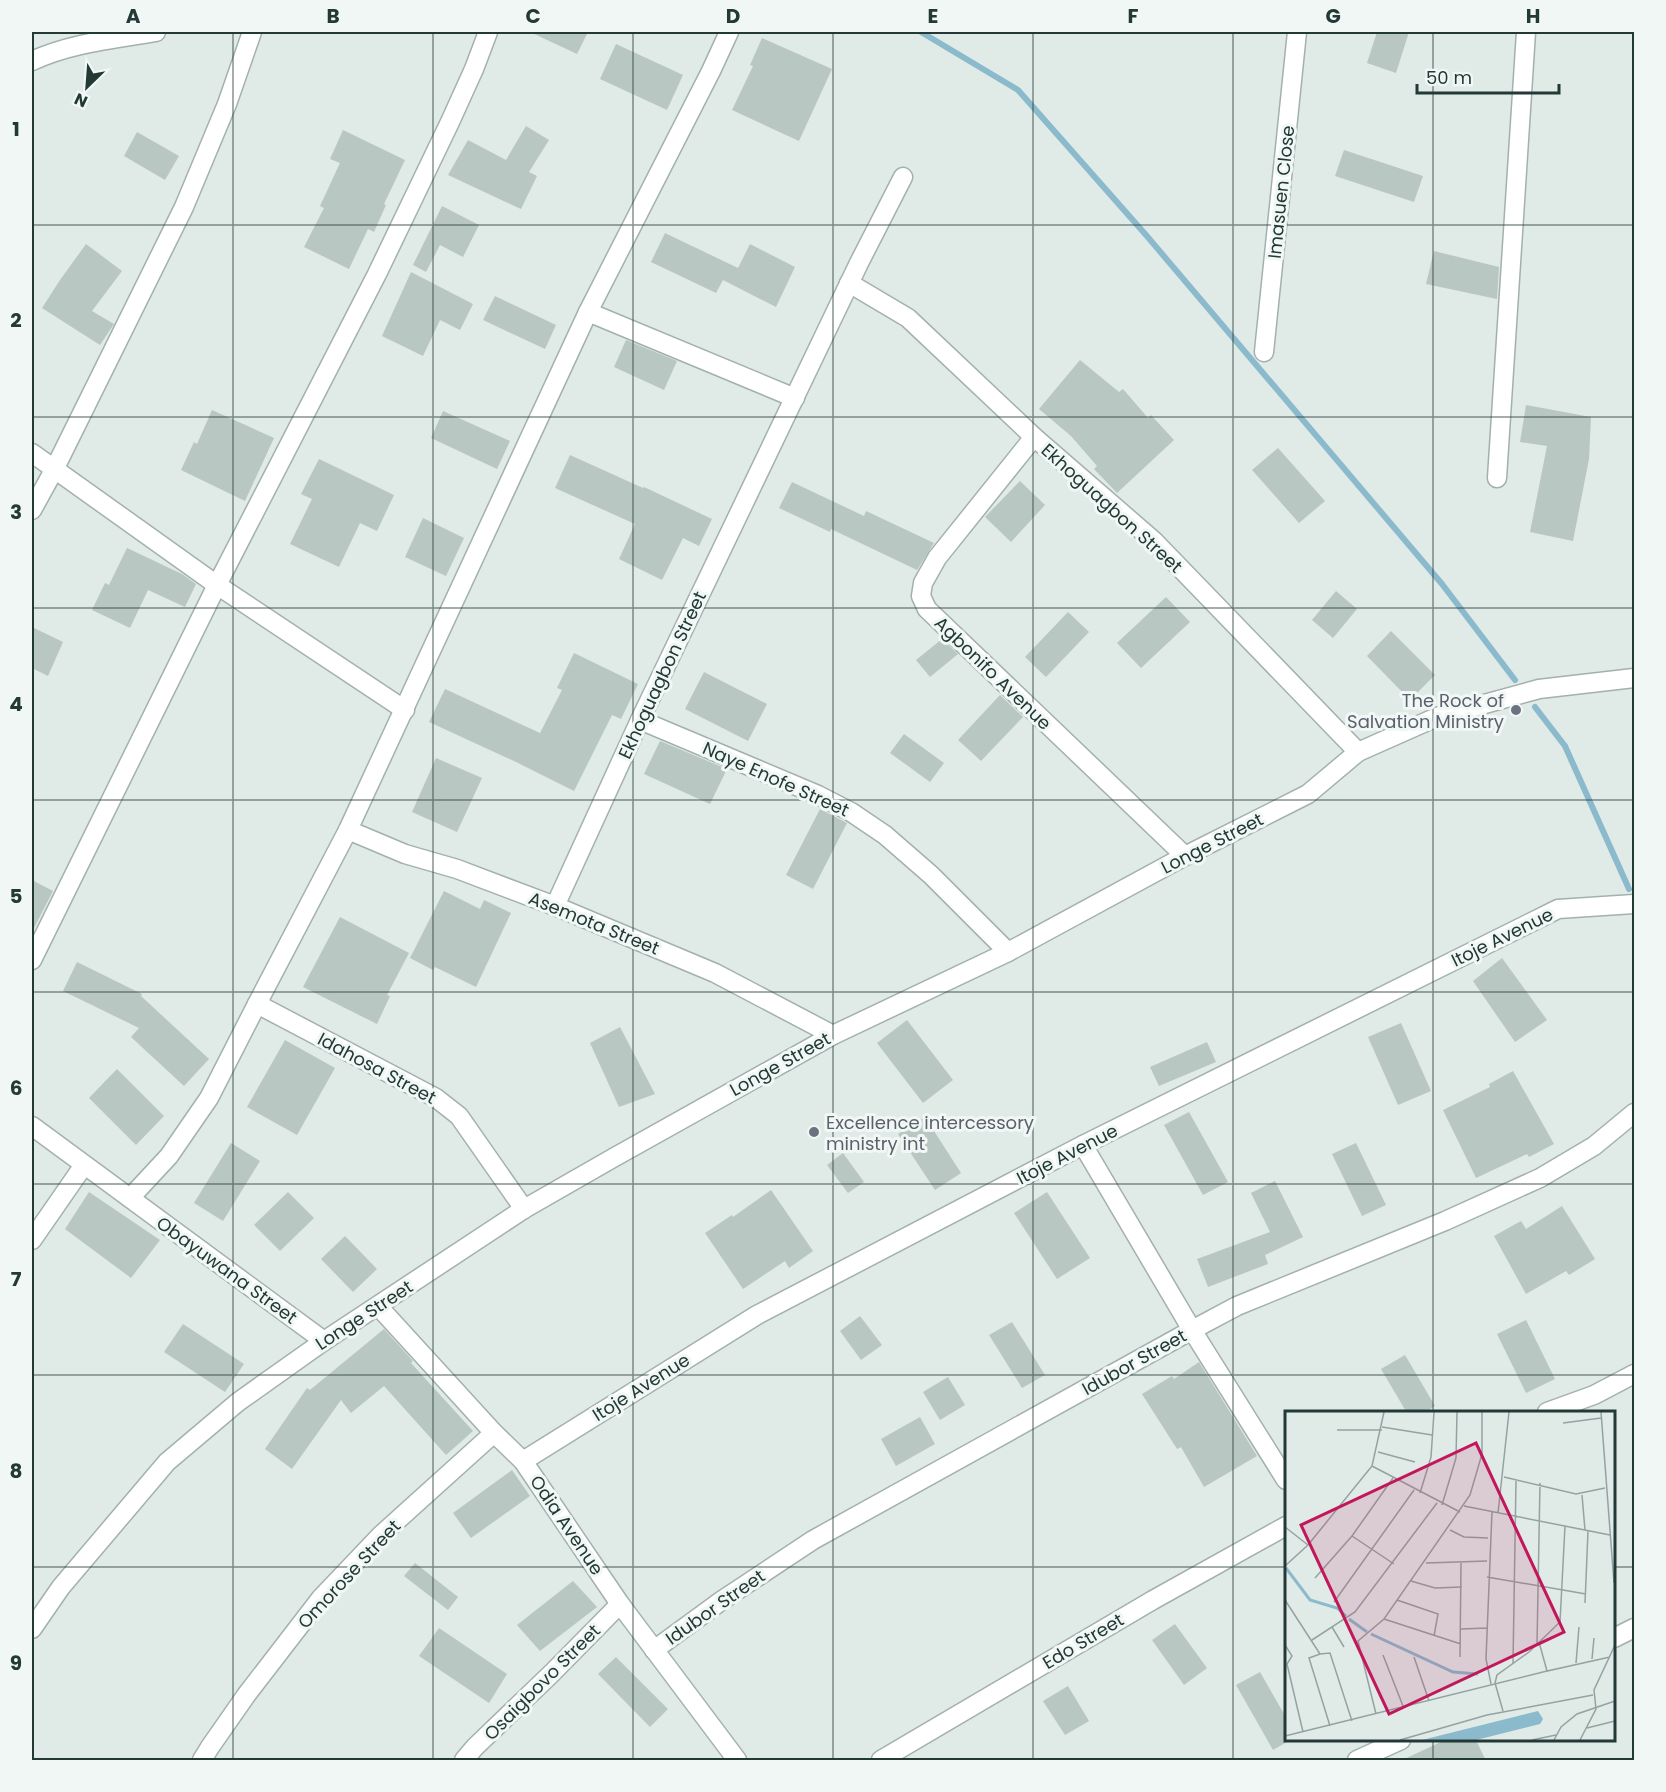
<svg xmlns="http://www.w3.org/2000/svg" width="1666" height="1792" font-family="Poppins,sans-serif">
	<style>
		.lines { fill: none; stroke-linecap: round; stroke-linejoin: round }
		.stream { stroke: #8bbacc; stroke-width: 6 }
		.building { fill: #b9c7c3 }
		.minor-casing { stroke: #a3b1ae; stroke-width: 21 }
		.minor { stroke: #fff; stroke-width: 18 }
		.grid { fill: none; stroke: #223936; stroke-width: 1.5; stroke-opacity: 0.55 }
		.worship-dot { fill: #6b7280; stroke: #f0f7f4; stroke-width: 2 }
		.labels { text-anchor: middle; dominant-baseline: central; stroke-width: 6; stroke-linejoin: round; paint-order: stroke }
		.street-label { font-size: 18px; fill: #223936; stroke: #f0f7f4 }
		.worship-label { font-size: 18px; fill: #5b616d; stroke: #f0f7f4; text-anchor: end }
		.inset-river { fill: none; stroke: #8bbacc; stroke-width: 3 }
		.inset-road { fill: none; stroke: #94a3a0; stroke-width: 1.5 }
		.view { fill: #c2185b; fill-opacity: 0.15; stroke: #c2185b; stroke-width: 3 }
		.inset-edge { fill: none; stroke: #223936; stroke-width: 3 }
		.neatline { fill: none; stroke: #223936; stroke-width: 2 }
		.grid-label { font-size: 20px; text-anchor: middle; font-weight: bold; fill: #223936 }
	</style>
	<rect width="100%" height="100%" fill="#e0eae7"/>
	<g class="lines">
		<g class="stream">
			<polyline points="921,32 1018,90 1146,235 1442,584 1515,680"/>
			<polyline points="1535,707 1565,746 1629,889"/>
		</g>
	</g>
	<g class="building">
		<polygon points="530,32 588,32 577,54"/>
		<polygon points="1377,32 1409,32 1396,73 1367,63"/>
		<polygon points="762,38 832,69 799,141 732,110 753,66 750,65"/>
		<polygon points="616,44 683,75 667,110 600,79"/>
		<polygon points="526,126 549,140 529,172 537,176 521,209 448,175 468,140 506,160"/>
		<polygon points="343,130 405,160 384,204 386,205 374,232 368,229 349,269 304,247 324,208 320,206 340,163 330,159"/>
		<polygon points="137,132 179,156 165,180 124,156"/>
		<polygon points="1344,150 1423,176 1414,202 1335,176"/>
		<polygon points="442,206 479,225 463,257 440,245 426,272 413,265"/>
		<polygon points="665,233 738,268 750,244 795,267 776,307 723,280 716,293 651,262"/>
		<polygon points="86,244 122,271 92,311 114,324 100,345 42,308 60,280"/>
		<polygon points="1434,251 1499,267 1497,299 1426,284"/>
		<polygon points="411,272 473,304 460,330 440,320 423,356 382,336"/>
		<polygon points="495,296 556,325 545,349 483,320"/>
		<polygon points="626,340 677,361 664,390 614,367"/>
		<polygon points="1080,360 1119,392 1123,389 1148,418 1151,415 1174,440 1117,493 1094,469 1097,466 1071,436 1039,409"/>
		<polygon points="1526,405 1591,417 1589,459 1573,541 1530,532 1547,446 1520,442"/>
		<polygon points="212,410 274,438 245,501 181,470 194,442 197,444"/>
		<polygon points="443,411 510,441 497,469 431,438"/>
		<polygon points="1278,448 1325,501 1299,523 1252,470"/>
		<polygon points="570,455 643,488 644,487 712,519 699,546 683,538 662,580 619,559 635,524 555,488"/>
		<polygon points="319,459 394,495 377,531 360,523 339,567 290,544 312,499 301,494"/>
		<polygon points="1020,481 1045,505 1011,542 985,517"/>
		<polygon points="792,482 864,516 866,511 934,543 917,570 831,529 830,532 779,508"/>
		<polygon points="423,518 464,538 446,576 405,557"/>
		<polygon points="127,548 182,574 196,584 185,607 148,590 130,628 92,610 105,583 109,585"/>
		<polygon points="1336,591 1357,609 1333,638 1312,620"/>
		<polygon points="1166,597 1190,622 1141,668 1117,643"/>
		<polygon points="1068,612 1089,632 1046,677 1025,657"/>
		<polygon points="32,627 63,642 48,676 32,668"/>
		<polygon points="1391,631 1435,675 1410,700 1367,656"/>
		<polygon points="942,639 958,654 930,677 916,660"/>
		<polygon points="574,653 638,684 621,719 612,715 574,791 514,761 429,722 445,689 540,733 562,690 557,688"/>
		<polygon points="704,672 767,704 748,741 685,709"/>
		<polygon points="1000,695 1023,717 981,761 958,740"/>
		<polygon points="904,734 944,763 930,782 890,753"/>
		<polygon points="660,741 727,769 710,804 644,774"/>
		<polygon points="436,758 482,778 457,832 412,812"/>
		<polygon points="820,809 847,823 813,889 786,875"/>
		<polygon points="32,880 53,891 32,932"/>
		<polygon points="444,891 480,909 484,900 511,913 476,987 435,967 433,970 410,958"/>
		<polygon points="340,917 409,953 387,995 390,996 377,1024 303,987"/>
		<polygon points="1502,958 1547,1020 1515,1042 1473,981"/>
		<polygon points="77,962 142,994 141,996 209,1059 184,1086 131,1037 139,1028 63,991"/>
		<polygon points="907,1020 953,1080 923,1103 877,1043"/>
		<polygon points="1401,1023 1431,1091 1398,1105 1368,1037"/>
		<polygon points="620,1027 655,1094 619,1107 590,1043"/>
		<polygon points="285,1040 335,1068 297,1135 247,1107"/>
		<polygon points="1207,1042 1216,1062 1159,1086 1150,1067"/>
		<polygon points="117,1069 164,1116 136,1145 89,1098"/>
		<polygon points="1513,1071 1554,1144 1529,1157 1527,1154 1476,1178 1443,1110 1490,1087 1489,1084"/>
		<polygon points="1189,1112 1228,1182 1203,1195 1164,1125"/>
		<polygon points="925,1117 961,1173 935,1190 898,1134"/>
		<polygon points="231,1143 260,1161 223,1221 194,1203"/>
		<polygon points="1356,1143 1386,1205 1362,1216 1332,1154"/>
		<polygon points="843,1153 864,1182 848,1193 827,1165"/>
		<polygon points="1275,1181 1303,1237 1265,1255 1268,1264 1208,1287 1197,1259 1270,1232 1251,1193"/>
		<polygon points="771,1190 813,1251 789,1268 785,1261 743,1289 705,1233 732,1215 733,1217"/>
		<polygon points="89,1192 160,1240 131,1278 65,1229"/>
		<polygon points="288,1192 314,1218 280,1251 254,1225"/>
		<polygon points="1047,1192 1090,1258 1057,1279 1014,1213"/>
		<polygon points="1562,1206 1595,1259 1569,1275 1566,1271 1526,1294 1494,1236 1521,1221 1526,1229"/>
		<polygon points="345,1236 377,1269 353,1292 321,1259"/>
		<polygon points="860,1316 882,1345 861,1360 840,1331"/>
		<polygon points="1526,1320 1555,1379 1526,1393 1497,1334"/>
		<polygon points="1012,1322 1045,1375 1022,1388 989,1335"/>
		<polygon points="183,1324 244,1364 225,1392 164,1352"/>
		<polygon points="384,1329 413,1361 411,1363 473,1431 446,1455 384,1386 351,1413 341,1400 292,1469 265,1449 307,1388 310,1390"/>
		<polygon points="1405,1355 1435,1406 1424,1413 1407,1413 1381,1369"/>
		<polygon points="1199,1362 1257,1456 1204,1487 1181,1447 1177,1449 1142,1394 1172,1376 1174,1379"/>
		<polygon points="948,1377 965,1405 940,1420 923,1392"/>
		<polygon points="920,1417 935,1444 896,1466 881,1439"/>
		<polygon points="512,1470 530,1496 471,1538 453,1513"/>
		<polygon points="415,1563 458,1597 448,1610 404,1576"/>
		<polygon points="573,1581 597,1607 540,1651 517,1625"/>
		<polygon points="1175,1624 1207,1668 1184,1685 1152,1640"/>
		<polygon points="439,1628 507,1674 489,1703 419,1656"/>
		<polygon points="616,1657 668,1709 650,1727 598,1674"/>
		<polygon points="1260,1672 1287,1719 1287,1742 1273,1750 1236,1685"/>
		<polygon points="1068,1686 1089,1721 1065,1735 1043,1701"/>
		<polygon points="1445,1740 1476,1740 1486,1761 1400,1761"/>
	</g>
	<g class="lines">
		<defs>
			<g id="minor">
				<path d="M32,61c38,-18 83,-22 124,-29"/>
				<polyline points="849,283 908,318 1034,437 1154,541 1358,752"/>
				<polyline points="588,312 795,398"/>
				<polyline points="1264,352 1297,32"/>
				<polyline points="1034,437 937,558 923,583 921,596 927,609 1185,856"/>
				<polyline points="32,453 217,585 405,710"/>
				<polyline points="1497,478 1526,32"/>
				<polyline points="32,510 54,470 184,207 227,104 252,32"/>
				<polyline points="640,720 818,795 851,812 885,835 931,875 1008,952"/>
				<polyline points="348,830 405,854 457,869 555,906 715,973 833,1035"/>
				<polyline points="555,906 640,720 859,263 903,177"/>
				<polyline points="32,960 217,585 377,274 450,122 474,69 488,32"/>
				<polyline points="257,1004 436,1098 459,1116 524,1209"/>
				<polyline points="32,1126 324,1341"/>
				<polyline points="1083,1145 1192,1330 1286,1480"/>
				<polyline points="130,1198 169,1156 209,1098 257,1004 348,830 588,312 711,71 729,32"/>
				<polyline points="32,1240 84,1165"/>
				<polyline points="378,1306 494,1433 523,1461 620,1604 737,1760"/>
				<polyline points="1547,1412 1594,1395 1634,1374"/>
				<polyline points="523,1461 757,1315 1083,1145 1558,909 1634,904"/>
				<polyline points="32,1629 61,1587 167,1462 238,1402 324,1341 524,1209 613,1158 833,1035 1008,952 1185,856 1308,794 1358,752 1437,717 1539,689 1634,678"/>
				<polyline points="1614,1638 1634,1628"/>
				<polyline points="654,1650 721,1601 813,1540 1192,1330 1237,1306 1445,1221 1540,1178 1594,1146 1634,1113"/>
				<polyline points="202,1760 210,1747 247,1694 321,1598 381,1535 494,1433"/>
				<polyline points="464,1760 475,1747 552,1673 620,1604"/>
				<polyline points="881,1760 1153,1600 1286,1526"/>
				<polyline points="1357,1760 1401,1740"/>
			</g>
		</defs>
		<use href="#minor" class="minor-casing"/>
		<use href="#minor" class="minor"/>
	</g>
	<path class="grid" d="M233,32v1728M433,32v1728M633,32v1728M833,32v1728M1033,32v1728M1233,32v1728M1433,32v1380M32,225h1602M32,417h1602M32,608h1602M32,800h1602M32,992h1602M32,1184h1602M32,1375h1602M32,1567h1254M1614,1567h20M1433,1740v20"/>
	<g class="worship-dot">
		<circle cx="1516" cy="710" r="6"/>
		<circle cx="814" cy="1132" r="6"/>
	</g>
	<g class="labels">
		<g class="street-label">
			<text transform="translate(1281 192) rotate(-84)">Imasuen Close</text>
			<text transform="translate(1112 508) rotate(42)">Ekhoguagbon Street</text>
			<text transform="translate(993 673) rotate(44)">Agbonifo Avenue</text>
			<text transform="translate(662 675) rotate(-65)">Ekhoguagbon Street</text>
			<text transform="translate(776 779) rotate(24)">Naye Enofe Street</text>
			<text transform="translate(1212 843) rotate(-27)">Longe Street</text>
			<text transform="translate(594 923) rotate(22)">Asemota Street</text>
			<text transform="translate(1502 937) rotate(-26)">Itoje Avenue</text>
			<text transform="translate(780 1064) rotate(-29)">Longe Street</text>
			<text transform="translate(377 1068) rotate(28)">Idahosa Street</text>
			<text transform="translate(1067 1154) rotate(-27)">Itoje Avenue</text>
			<text transform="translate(227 1270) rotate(36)">Obayuwana Street</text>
			<text transform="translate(364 1315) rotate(-33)">Longe Street</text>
			<text transform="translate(1134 1362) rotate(-29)">Idubor Street</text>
			<text transform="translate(641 1387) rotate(-32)">Itoje Avenue</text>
			<text transform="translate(567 1525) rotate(56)">Odia Avenue</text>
			<text transform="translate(349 1574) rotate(-47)">Omorose Street</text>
			<text transform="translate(715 1607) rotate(-35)">Idubor Street</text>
			<text transform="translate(1083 1641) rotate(-31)">Edo Street</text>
			<text transform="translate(542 1682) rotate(-45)">Osaigbovo Street</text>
		</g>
		<g class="worship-label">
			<text x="1504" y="700">The Rock of<tspan x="1504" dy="21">Salvation Ministry</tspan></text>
			<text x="826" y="1122" text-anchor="start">Excellence intercessory<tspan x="826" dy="21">ministry int</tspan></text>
		</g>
	</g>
	<g transform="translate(1285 1411)">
		<rect width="330" height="330" fill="#e0eae7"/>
		<path d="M253,300l5,8 -3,5 -64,16h-54z" fill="#8bbacc"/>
		<path class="inset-river" d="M1,157l24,32 27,8 9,8M64,208l18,13M86,223l82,38 25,2"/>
		<path class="inset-road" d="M316,1l13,171M278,12l38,-5M97,16l50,8M52,19h45M93,41l37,10M87,55l88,46M219,66l72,17 29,-6M135,82l11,-36 3,-45M297,84l3,35M157,94l14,-47 1,-46M179,95l146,29M213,102l11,-101M0,116l23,18M165,119l14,7 24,1M67,125l42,28M141,152l61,-2M0,155l23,-21 64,-79 12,-54M202,166l99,17M30,167l37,-42 41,-58M126,170l24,7 27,-1M0,189l35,54M112,189l41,14 -4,22M49,191l80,-112M300,192l3,-72M99,208l77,25M47,216l12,20M176,218l26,-1M27,229l43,-28 82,-109M254,231l8,29 63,-14M252,233l3,-161M0,234l7,11 -5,8 16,68M98,244l20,51M129,246l15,44M175,246l1,-94M307,248l2,-21M228,252l3,-182M291,252l3,-36M206,273l-5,-25 6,-147M218,300l-8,-28 2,-8 32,-23 31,-30 5,-96M91,303l-18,-73 26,-22 86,-124 12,-41v-42M45,315l-21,-68 11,-4 10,-1 22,68M302,317l28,-7M0,325l262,-65M115,329l87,-25 106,-20M247,329l24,-5M269,329l7,-13 16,-13 38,-13M295,329l16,-31 -2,-19 21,-45"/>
		<path class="view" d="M191,32l88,189 -175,82 -88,-189z"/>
		<rect width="330" height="330" class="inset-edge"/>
	</g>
	<rect width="1666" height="1792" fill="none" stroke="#f0f7f4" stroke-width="66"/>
	<g transform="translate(87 87) rotate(205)" stroke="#f0f7f4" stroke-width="4.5" paint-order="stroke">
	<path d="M0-4.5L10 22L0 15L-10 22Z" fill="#223936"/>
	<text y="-9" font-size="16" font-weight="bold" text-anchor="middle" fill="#223936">N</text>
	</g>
	<path d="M1417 84v9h142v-9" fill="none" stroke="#223936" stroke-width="3"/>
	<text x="1426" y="84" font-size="18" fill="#223936" stroke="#f0f7f4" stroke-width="4.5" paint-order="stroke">50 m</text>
	<rect x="33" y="33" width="1600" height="1726" class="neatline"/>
	<g class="grid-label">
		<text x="133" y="23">A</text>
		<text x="333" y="23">B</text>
		<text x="533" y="23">C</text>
		<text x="733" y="23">D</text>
		<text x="933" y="23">E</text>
		<text x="1133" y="23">F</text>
		<text x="1333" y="23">G</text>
		<text x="1533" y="23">H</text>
		<text x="16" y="136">1</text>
		<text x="16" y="327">2</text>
		<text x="16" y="519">3</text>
		<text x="16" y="711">4</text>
		<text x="16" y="903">5</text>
		<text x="16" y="1095">6</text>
		<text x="16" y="1286">7</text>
		<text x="16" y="1478">8</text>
		<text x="16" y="1670">9</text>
	</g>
</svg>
